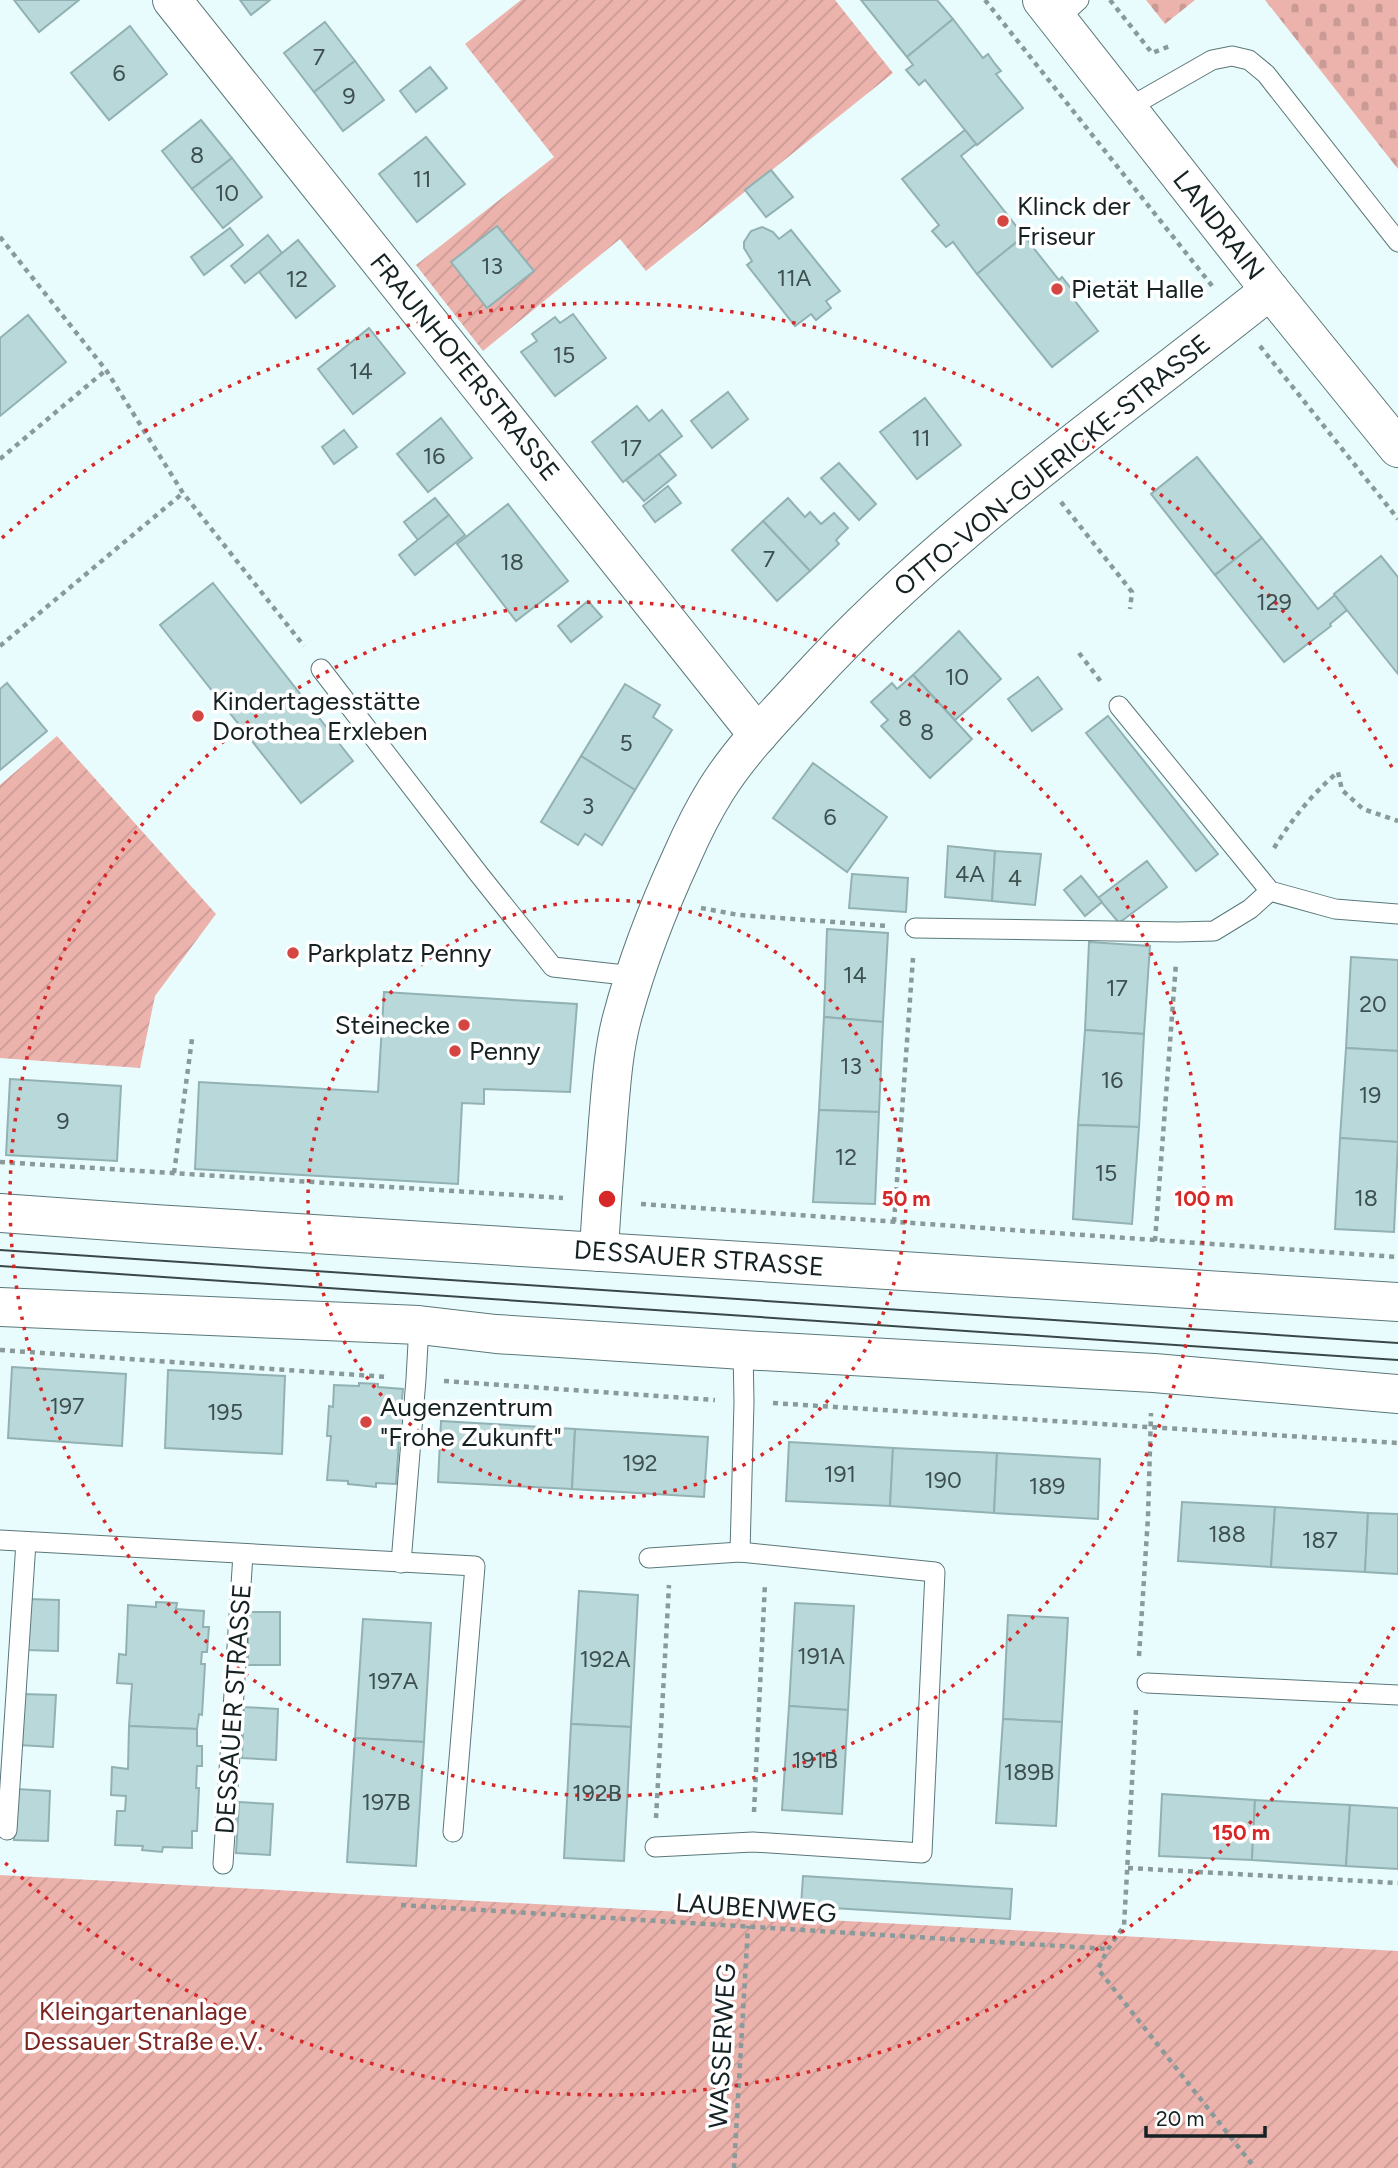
<svg xmlns="http://www.w3.org/2000/svg" width="1398" height="2168" font-family="Figtree,sans-serif">
	<style>
		.cemetery { fill: url(#cemetery-stones) }
		.garden { fill: url(#garden-furrows) }
		.building { fill: #b8d8da; stroke: #92b1b3; stroke-width: 2 }
		.lines { fill: none; stroke-linecap: round; stroke-linejoin: round }
		.service-casing { stroke: #5a7779; stroke-width: 21 }
		.minor-casing { stroke: #5a7779; stroke-width: 40 }
		.tertiary-casing { stroke: #5a7779; stroke-width: 40 }
		.secondary-casing { stroke: #5a7779; stroke-width: 40 }
		.path { stroke: #8a9a9b; stroke-width: 4.5; stroke-dasharray: 5 5; stroke-linecap: butt }
		.service { stroke: #fff; stroke-width: 19 }
		.minor { stroke: #fff; stroke-width: 38 }
		.tertiary { stroke: #fff; stroke-width: 38 }
		.secondary { stroke: #fff; stroke-width: 38 }
		.tram { stroke: #3a4748; stroke-width: 2 }
		.ring { fill: none; stroke: #d62828; stroke-width: 3.5; stroke-dasharray: 3.5 7 }
		.poi-dot { fill: #d54642; stroke: #fff; stroke-width: 2.5 }
		.labels { text-anchor: middle; dominant-baseline: central; stroke-width: 7; stroke-linejoin: round; paint-order: stroke }
		.number-label { font-size: 23px; fill: #3e4f50 }
		.poi-label { font-size: 26px; fill: #152122; stroke: #fff; text-anchor: start }
		.street-label { font-size: 26px; fill: #152122; stroke: #fff }
		.park-label { font-size: 26px; fill: #7d2422; stroke: #fff }
		.centre { fill: #d62828; stroke: #fff; stroke-width: 3.5 }
		.ring-label { font-size: 21px; text-anchor: middle; font-weight: bold; fill: #d62828; stroke: #fff; stroke-width: 7; stroke-linejoin: round; paint-order: stroke }
	</style>
	<defs>
		<pattern id="cemetery-stones" width="16" height="16" patternUnits="userSpaceOnUse" patternTransform="scale(1.75)"><rect width="16" height="16" fill="#ecb3ad"/><path d="M2 7V4a2 2 0 0 1 4 0v3zM10 15v-3a2 2 0 0 1 4 0v3z" fill="#ca9a95"/></pattern>
		<pattern id="garden-furrows" width="10" height="10" patternUnits="userSpaceOnUse" patternTransform="scale(1.75)"><rect width="10" height="10" fill="#ecb3ad"/><path d="M-1 1l2-2M0 10L10 0M9 11l2-2" fill="none" stroke="#ca9a95"/></pattern>
	</defs>
	<rect width="100%" height="100%" fill="#e9fcfd"/>
	<g class="cemetery">
		<polygon points="1146,0 1195,0 1165,24"/>
		<polygon points="1265,0 1398,0 1398,169"/>
	</g>
	<g class="garden">
		<polygon points="521,0 835,0 893,73 646,271 620,239 483,351 416,265 554,157 465,44"/>
		<polygon points="57,736 216,914 155,996 140,1068 0,1058 0,785"/>
		<polygon points="0,1875 1398,1951 1398,2168 0,2168"/>
	</g>
	<g class="building">
		<polygon points="14,0 79,0 39,32"/>
		<polygon points="240,0 270,0 251,15"/>
		<polygon points="861,0 937,0 953,19 907,57"/>
		<polygon points="953,19 983,58 988,54 995,64 1001,71 996,74 1023,108 977,145 925,80 919,85 906,70 913,65 907,57"/>
		<polygon points="325,22 355,61 314,92 284,53"/>
		<polygon points="130,26 167,74 109,120 71,73"/>
		<polygon points="355,61 384,100 343,131 314,92"/>
		<polygon points="430,67 447,88 416,112 400,91"/>
		<polygon points="201,120 232,158 192,189 162,151"/>
		<polygon points="965,130 976,144 961,156 1024,236 977,274 953,242 946,247 932,231 939,225 902,179"/>
		<polygon points="426,137 465,184 417,222 379,174"/>
		<polygon points="232,158 262,197 223,228 192,189"/>
		<polygon points="771,170 793,197 766,217 745,190"/>
		<polygon points="497,226 534,271 487,308 451,262"/>
		<polygon points="762,227 773,232 779,239 791,230 840,291 826,301 831,308 816,320 811,314 795,326 747,265 752,261 744,248 744,242 751,231"/>
		<polygon points="230,228 243,245 204,275 191,257"/>
		<polygon points="268,235 282,253 245,283 231,266"/>
		<polygon points="1024,236 1059,280 1062,277 1076,295 1072,297 1098,331 1052,367 977,274"/>
		<polygon points="298,240 335,286 296,318 259,272"/>
		<polygon points="573,314 606,358 555,396 521,352 537,341 532,334 555,317 560,323"/>
		<polygon points="28,315 66,362 0,416 0,338"/>
		<polygon points="369,328 405,373 353,414 318,369"/>
		<polygon points="728,392 748,419 712,448 691,421"/>
		<polygon points="925,398 961,445 917,479 880,432"/>
		<polygon points="637,406 649,421 662,410 682,436 623,482 592,442"/>
		<polygon points="441,418 472,458 428,492 397,454"/>
		<polygon points="344,430 357,447 334,464 322,447"/>
		<polygon points="659,454 676,475 644,501 626,480"/>
		<polygon points="1197,457 1262,538 1215,575 1151,494"/>
		<polygon points="839,463 876,504 859,520 821,478"/>
		<polygon points="668,486 681,503 655,522 643,506"/>
		<polygon points="435,498 449,515 418,540 404,522"/>
		<polygon points="788,498 805,517 810,512 821,524 834,513 848,528 836,540 839,544 810,571 763,521"/>
		<polygon points="508,504 568,581 516,621 457,544"/>
		<polygon points="449,515 465,535 415,575 399,555"/>
		<polygon points="763,521 810,571 777,601 732,550"/>
		<polygon points="1262,538 1318,609 1335,595 1347,610 1330,624 1331,626 1284,662 1215,575"/>
		<polygon points="1381,556 1398,577 1398,674 1334,594"/>
		<polygon points="213,583 353,761 301,803 160,625"/>
		<polygon points="588,601 602,617 571,642 558,626"/>
		<polygon points="959,631 1001,679 955,720 913,675"/>
		<polygon points="913,675 972,739 930,778 881,726 888,720 871,702 892,683 897,689"/>
		<polygon points="1038,677 1062,709 1032,731 1008,699"/>
		<polygon points="7,683 47,731 0,770 0,689"/>
		<polygon points="625,684 660,705 653,717 672,730 635,790 581,756"/>
		<polygon points="1108,716 1218,854 1196,871 1086,733"/>
		<polygon points="581,756 635,790 602,845 585,834 578,845 541,822"/>
		<polygon points="813,763 887,817 847,872 773,818"/>
		<polygon points="948,846 995,851 992,901 945,897"/>
		<polygon points="995,851 1041,854 1035,905 992,901"/>
		<polygon points="1147,861 1167,887 1119,923 1098,898"/>
		<polygon points="852,874 908,878 906,912 849,908"/>
		<polygon points="1081,876 1102,902 1085,916 1064,890"/>
		<polygon points="827,929 888,933 883,1022 824,1017"/>
		<polygon points="1089,942 1150,946 1144,1034 1085,1030"/>
		<polygon points="1351,957 1398,960 1398,1051 1346,1048"/>
		<polygon points="384,992 577,1004 570,1092 484,1089 484,1104 462,1103 458,1184 195,1169 199,1082 378,1092"/>
		<polygon points="824,1017 883,1022 879,1112 819,1110"/>
		<polygon points="1085,1030 1144,1034 1139,1127 1078,1125"/>
		<polygon points="1346,1048 1398,1051 1398,1142 1340,1138"/>
		<polygon points="10,1079 121,1086 117,1161 6,1155"/>
		<polygon points="819,1110 879,1112 875,1204 813,1202"/>
		<polygon points="1078,1125 1139,1127 1132,1224 1073,1219"/>
		<polygon points="1340,1138 1398,1142 1394,1232 1335,1229"/>
		<polygon points="12,1367 126,1374 122,1446 8,1438"/>
		<polygon points="168,1370 285,1376 282,1454 165,1448"/>
		<polygon points="359,1383 378,1384 378,1387 403,1389 401,1409 405,1409 403,1442 399,1442 396,1484 376,1483 376,1487 348,1484 348,1481 327,1480 331,1436 327,1436 329,1406 333,1407 334,1385 359,1386"/>
		<polygon points="441,1421 575,1429 572,1489 438,1482"/>
		<polygon points="575,1429 708,1437 704,1497 572,1489"/>
		<polygon points="789,1442 893,1448 890,1506 786,1501"/>
		<polygon points="893,1448 997,1453 994,1513 890,1506"/>
		<polygon points="997,1453 1100,1459 1098,1519 994,1513"/>
		<polygon points="1182,1502 1275,1507 1271,1567 1178,1561"/>
		<polygon points="1275,1507 1368,1513 1365,1572 1271,1567"/>
		<polygon points="1368,1513 1398,1514 1398,1574 1365,1572"/>
		<polygon points="579,1591 638,1595 631,1727 571,1724"/>
		<polygon points="28,1599 59,1600 58,1651 26,1650"/>
		<polygon points="156,1602 177,1603 176,1609 204,1611 203,1627 209,1627 207,1652 202,1652 201,1664 205,1664 202,1715 199,1714 197,1729 129,1726 132,1684 117,1683 119,1654 126,1655 128,1605 156,1607"/>
		<polygon points="795,1603 854,1606 848,1710 789,1706"/>
		<rect x="248" y="1612" width="32" height="53"/>
		<polygon points="1008,1615 1068,1618 1062,1722 1003,1719"/>
		<polygon points="363,1619 431,1623 424,1742 355,1738"/>
		<polygon points="22,1694 56,1695 53,1747 19,1745"/>
		<polygon points="789,1706 848,1710 842,1814 782,1810"/>
		<polygon points="244,1707 278,1709 276,1760 242,1758"/>
		<polygon points="1003,1719 1062,1722 1056,1826 996,1823"/>
		<polygon points="571,1724 631,1727 624,1861 564,1858"/>
		<polygon points="129,1726 197,1729 197,1746 202,1746 202,1766 197,1766 196,1788 199,1788 197,1831 192,1831 192,1848 163,1847 162,1852 142,1850 143,1846 115,1845 117,1811 125,1811 126,1796 111,1795 112,1767 128,1769"/>
		<polygon points="355,1738 424,1742 416,1866 347,1862"/>
		<polygon points="17,1789 50,1791 48,1841 14,1840"/>
		<polygon points="1162,1794 1255,1800 1252,1860 1159,1856"/>
		<polygon points="1255,1800 1350,1805 1346,1866 1252,1860"/>
		<polygon points="239,1802 273,1804 270,1855 236,1853"/>
		<polygon points="1350,1805 1398,1808 1398,1869 1346,1866"/>
		<polygon points="803,1876 1012,1889 1010,1919 801,1906"/>
	</g>
	<g class="lines">
		<defs>
			<g id="service">
				<polyline points="1058,19 1079,0"/>
				<polyline points="1128,108 1212,60 1232,56 1249,60 1266,74 1398,242"/>
				<polyline points="321,669 478,873 553,967 634,976"/>
				<polyline points="1119,706 1270,891 1335,909 1398,914"/>
				<polyline points="915,928 1178,932 1214,931 1250,909 1270,891"/>
				<polyline points="0,1540 475,1566 453,1832"/>
				<polyline points="740,1552 744,1402 743,1350"/>
				<polyline points="649,1558 740,1552 935,1572 922,1853 753,1842 655,1847"/>
				<polyline points="401,1563 416,1379 419,1325"/>
				<polyline points="1147,1683 1398,1695"/>
				<polyline points="7,1830 26,1542"/>
				<polyline points="223,1864 243,1554"/>
			</g>
			<g id="minor">
				<polyline points="172,0 758,735"/>
				<path d="M599,1252c2,-43 6,-87 9,-130 3,-34 5,-70 14,-104 15,-56 36,-110 60,-162 10,-23 21,-45 34,-66 25,-40 60,-75 91,-109 137,-150 306,-265 463,-391"/>
			</g>
			<polyline id="tertiary" points="1042,0 1270,290 1398,448"/>
			<g id="secondary">
				<polyline points="0,1213 154,1224 1398,1302"/>
				<polyline points="0,1307 419,1325 496,1334 743,1350 1154,1373 1398,1394"/>
			</g>
		</defs>
		<use href="#service" class="service-casing"/>
		<use href="#minor" class="minor-casing"/>
		<use href="#tertiary" class="tertiary-casing"/>
		<use href="#secondary" class="secondary-casing"/>
		<g class="path">
			<polyline points="985,0 1213,287"/>
			<polyline points="1110,0 1152,53 1170,46"/>
			<polyline points="0,237 106,370 183,493 304,646"/>
			<polyline points="1260,346 1398,519"/>
			<polyline points="0,459 106,370"/>
			<polyline points="1061,502 1132,592 1130,609"/>
			<polyline points="0,646 183,493"/>
			<polyline points="1079,653 1102,683"/>
			<path d="M1274,848c18,-29 38,-54 64,-76l4,18 21,19 35,12"/>
			<polyline points="701,908 739,915 888,926"/>
			<polyline points="0,1162 563,1198"/>
			<polyline points="174,1173 192,1039"/>
			<polyline points="641,1204 1398,1257"/>
			<polyline points="894,1222 913,958"/>
			<polyline points="1155,1241 1176,963"/>
			<polyline points="0,1350 387,1377"/>
			<polyline points="444,1381 715,1400"/>
			<polyline points="773,1403 1398,1443"/>
			<polyline points="1139,1656 1148,1517 1151,1413"/>
			<polyline points="1136,1710 1124,1926 1108,1949 1098,1969 1255,2168"/>
			<polyline points="754,1812 765,1583"/>
			<polyline points="656,1818 669,1585"/>
			<polyline points="1128,1868 1398,1883"/>
			<polyline points="401,1905 1108,1949"/>
			<polyline points="734,2168 748,1926"/>
		</g>
		<use href="#service" class="service"/>
		<use href="#minor" class="minor"/>
		<use href="#tertiary" class="tertiary"/>
		<use href="#secondary" class="secondary"/>
		<g class="tram">
			<polyline points="0,1250 1398,1343"/>
			<polyline points="0,1266 1398,1360"/>
		</g>
	</g>
	<g class="ring">
		<circle cx="607" cy="1199" r="299"/>
		<circle cx="607" cy="1199" r="597"/>
		<path d="M1394 1627A896 896 0 0 1 2 1860M2 538A896 896 0 0 1 1394 771"/>
	</g>
	<g class="poi-dot">
		<circle cx="1003" cy="221" r="7"/>
		<circle cx="1057" cy="289" r="7"/>
		<circle cx="198" cy="716" r="7"/>
		<circle cx="293" cy="953" r="7"/>
		<circle cx="464" cy="1025" r="7"/>
		<circle cx="455" cy="1051" r="7"/>
		<circle cx="366" cy="1422" r="7"/>
	</g>
	<g class="labels">
		<g class="number-label">
			<text x="319" y="57">7</text>
			<text x="119" y="73">6</text>
			<text x="349" y="96">9</text>
			<text x="197" y="155">8</text>
			<text x="422" y="179">11</text>
			<text x="227" y="193">10</text>
			<text x="492" y="266">13</text>
			<text x="794" y="278">11A</text>
			<text x="297" y="279">12</text>
			<text x="564" y="355">15</text>
			<text x="361" y="371">14</text>
			<text x="921" y="438">11</text>
			<text x="631" y="448">17</text>
			<text x="434" y="456">16</text>
			<text x="769" y="559">7</text>
			<text x="512" y="562">18</text>
			<text x="1274" y="602">129</text>
			<text x="957" y="677">10</text>
			<text x="905" y="718">8</text>
			<text x="927" y="732">8</text>
			<text x="626" y="743">5</text>
			<text x="588" y="806">3</text>
			<text x="830" y="817">6</text>
			<text x="970" y="874">4A</text>
			<text x="1015" y="878">4</text>
			<text x="855" y="975">14</text>
			<text x="1117" y="988">17</text>
			<text x="1373" y="1004">20</text>
			<text x="851" y="1066">13</text>
			<text x="1112" y="1080">16</text>
			<text x="1370" y="1095">19</text>
			<text x="63" y="1121">9</text>
			<text x="846" y="1157">12</text>
			<text x="1106" y="1173">15</text>
			<text x="1366" y="1198">18</text>
			<text x="67" y="1406">197</text>
			<text x="225" y="1412">195</text>
			<text x="640" y="1463">192</text>
			<text x="840" y="1474">191</text>
			<text x="943" y="1480">190</text>
			<text x="1047" y="1486">189</text>
			<text x="1227" y="1534">188</text>
			<text x="1320" y="1540">187</text>
			<text x="821" y="1656">191A</text>
			<text x="605" y="1659">192A</text>
			<text x="393" y="1681">197A</text>
			<text x="815" y="1760">191B</text>
			<text x="1029" y="1772">189B</text>
			<text x="597" y="1793">192B</text>
			<text x="386" y="1802">197B</text>
		</g>
		<g class="poi-label">
			<text x="1017" y="206">Klinck der<tspan x="1017" dy="30">Friseur</tspan></text>
			<text x="1071" y="289">Pietät Halle</text>
			<text x="212" y="701">Kindertagesstätte<tspan x="212" dy="30">Dorothea Erxleben</tspan></text>
			<text x="307" y="953">Parkplatz Penny</text>
			<text x="450" y="1025" text-anchor="end">Steinecke</text>
			<text x="469" y="1051">Penny</text>
			<text x="380" y="1407">Augenzentrum<tspan x="380" dy="30">"Frohe Zukunft"</tspan></text>
		</g>
		<g class="street-label">
			<text transform="translate(1219 225) rotate(52)">LANDRAIN</text>
			<text transform="translate(465 367) rotate(51)">FRAUNHOFERSTRASSE</text>
			<text transform="translate(1052 465) rotate(-39)">OTTO-VON-GUERICKE-STRASSE</text>
			<text transform="translate(699 1258) rotate(4)">DESSAUER STRASSE</text>
			<text transform="translate(233 1709) rotate(-86)">DESSAUER STRASSE</text>
			<text transform="translate(756 1908) rotate(4)">LAUBENWEG</text>
			<text transform="translate(722 2046) rotate(-87)">WASSERWEG</text>
		</g>
		<g class="park-label">
			<text x="143" y="2011">Kleingartenanlage<tspan x="143" dy="30">Dessauer Straße e.V.</tspan></text>
		</g>
	</g>
	<circle cx="607" cy="1199" r="10" class="centre"/>
	<g class="ring-label">
		<text x="906" y="1206">50 m</text>
		<text x="1204" y="1206">100 m</text>
		<text x="1241" y="1840">150 m</text>
	</g>
	<path d="M1146 2126v10h119v-10" fill="none" stroke="#152122" stroke-width="3.5"/>
	<text x="1156" y="2126" font-size="21" fill="#152122" stroke="#ffffff" stroke-width="5" paint-order="stroke">20 m</text>
</svg>
